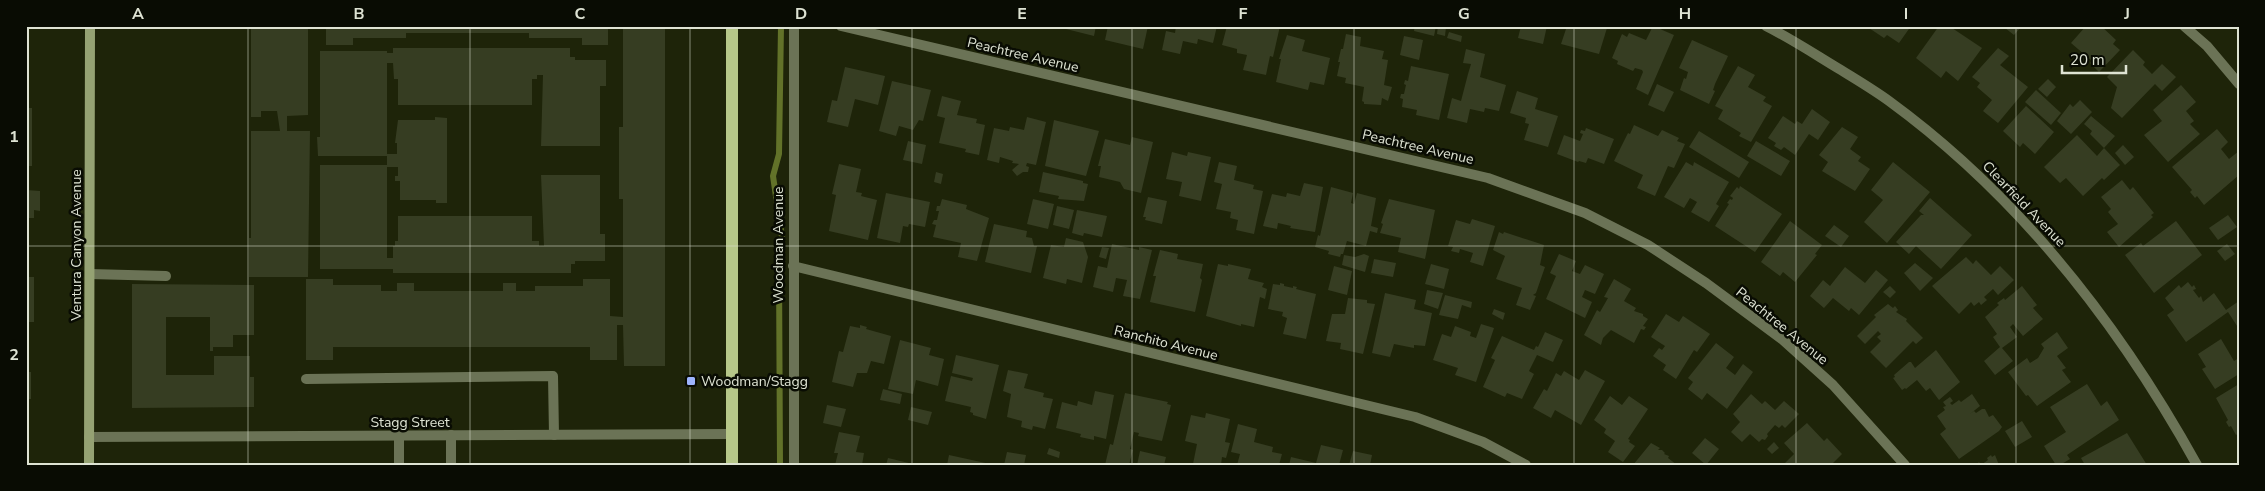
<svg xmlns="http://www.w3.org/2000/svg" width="2265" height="491" font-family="'Nunito Sans',sans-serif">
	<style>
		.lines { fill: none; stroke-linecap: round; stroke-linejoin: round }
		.stream { stroke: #627229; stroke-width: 6 }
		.building { fill: #363d22 }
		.lane { stroke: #6b7356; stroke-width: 10 }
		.street { stroke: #6b7356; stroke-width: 10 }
		.secondary { stroke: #95a273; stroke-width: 10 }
		.primary { stroke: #b6c789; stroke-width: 12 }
		.grid { fill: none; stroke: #dee3d3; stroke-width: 1; stroke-opacity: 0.55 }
		.poi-dot { fill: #9db4fd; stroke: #090c03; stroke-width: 2 }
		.labels { text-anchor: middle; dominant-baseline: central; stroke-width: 5; stroke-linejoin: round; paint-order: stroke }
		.street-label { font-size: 14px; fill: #dee3d3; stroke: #090c03 }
		.poi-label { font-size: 14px; fill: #dee3d3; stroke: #090c03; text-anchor: start }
		.neatline { fill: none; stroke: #dee3d3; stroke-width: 2 }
		.grid-label { font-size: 16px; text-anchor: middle; font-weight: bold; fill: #dee3d3 }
	</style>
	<rect width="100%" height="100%" fill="#1e2409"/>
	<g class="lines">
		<polyline class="stream" points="780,465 779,265 782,237 773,176 779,154 781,26"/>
	</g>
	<g class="building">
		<polygon points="251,26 308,26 308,115 287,116 287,131 310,131 308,277 249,277 249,238 251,238 251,131 280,131 277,111 261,111 261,117 251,117"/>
		<polygon points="326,26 608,26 608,45 582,45 582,38 529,38 529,33 406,33 406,38 353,38 353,45 326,45"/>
		<polygon points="623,26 665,26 665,366 624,366 623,325 617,325 617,360 590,360 590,347 333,347 333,360 306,360 306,279 333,279 333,285 381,285 381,291 397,291 397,283 414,283 414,291 503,291 503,283 516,283 516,291 535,291 535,286 583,286 583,279 610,279 610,316 623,317 623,199 619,199 619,127 623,127"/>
		<polygon points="1054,26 1096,26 1094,36"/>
		<polygon points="1108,26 1148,26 1143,49 1105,40"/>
		<polygon points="1176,26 1217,26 1213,43 1198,39 1197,44 1183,41 1180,54 1162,50 1166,31 1175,33"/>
		<polygon points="1227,26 1280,26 1273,57 1270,56 1266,75 1243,70 1247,55 1237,53 1237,49 1222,45"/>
		<polygon points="1415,26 1436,26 1434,36 1414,31"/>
		<polygon points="1438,26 1446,27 1445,36 1437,34"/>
		<polygon points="1521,26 1547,26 1543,44 1518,38"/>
		<polygon points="1567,26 1601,26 1607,28 1599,54 1561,44"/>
		<polygon points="1653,26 1674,35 1648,95 1636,89 1643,72 1642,70 1635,68 1633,71 1617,64 1618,61 1612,58 1622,34 1627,37 1629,33 1646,40"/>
		<polygon points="1866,26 1911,26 1899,43 1887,35 1884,38"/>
		<polygon points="1939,26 1949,26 1982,48 1958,81 1946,71 1941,78 1916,58"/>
		<polygon points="2007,26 2022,26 2014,35 2005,28"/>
		<polygon points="2086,26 2101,26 2116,40 2113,44 2120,50 2099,72 2090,63 2092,61 2071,43"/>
		<polygon points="1449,32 1462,36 1461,42 1447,38"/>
		<polygon points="1346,34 1361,37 1360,46 1384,51 1382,59 1388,60 1384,85 1392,87 1388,101 1382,98 1381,105 1364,104 1364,102 1362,101 1364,87 1345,83 1346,78 1337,76 1340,62 1338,62 1341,49 1343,49"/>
		<polygon points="1287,35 1305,40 1302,51 1330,58 1324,85 1310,82 1308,90 1276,82 1281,59 1279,59"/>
		<polygon points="1404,36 1423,40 1419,60 1400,55"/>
		<polygon points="1692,40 1728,56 1715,84 1713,90 1715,91 1709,104 1680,90 1684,78 1686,79 1688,72 1679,68"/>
		<polygon points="393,48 570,48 570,57 575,57 575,60 606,60 606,86 600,86 600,146 541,146 543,75 537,75 537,79 532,79 532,105 398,105 398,79 394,79 393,63 387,63 387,154 397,154 397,143 395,143 398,120 435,120 435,117 447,118 447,203 436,203 436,200 400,200 400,181 395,181 395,176 398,176 398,167 387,167 387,258 393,258 393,246 395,246 395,241 398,241 398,216 532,216 532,241 539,241 539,246 544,246 541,175 600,175 600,234 605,234 605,261 575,261 575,264 571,264 571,273 393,273 393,269 320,269 320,165 387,165 387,156 318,156 317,137 320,137 320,51 387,51 387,53 393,53"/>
		<polygon points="1998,48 2009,56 2000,65 2028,87 1998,123 1983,111 1992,100 1977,87 1980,83 1972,77"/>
		<polygon points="1466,49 1485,54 1480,77 1506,85 1499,111 1485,108 1484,112 1470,109 1467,123 1447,118 1452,98 1461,101 1468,74 1471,64 1463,63"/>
		<polygon points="2133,50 2145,62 2143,65 2152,74 2162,64 2176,77 2162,91 2155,84 2122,118 2111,108 2117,87 2107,77"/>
		<polygon points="1411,66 1449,74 1439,120 1416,115 1417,110 1402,107 1403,99 1400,98 1401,94 1404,94 1406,85 1404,84 1405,80 1408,81"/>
		<polygon points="1738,66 1755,75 1748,87 1766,97 1763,101 1772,106 1751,142 1739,136 1741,133 1718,119 1723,110 1715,106"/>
		<polygon points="845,67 885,76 878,105 855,99 848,127 827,122 832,100 837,101"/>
		<polygon points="2048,79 2056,87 2047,97 2038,89"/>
		<polygon points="892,81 931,90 923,121 919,120 913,130 899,126 896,136 879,131"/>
		<polygon points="1657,84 1674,92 1664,112 1648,105"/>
		<polygon points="2181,85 2196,102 2186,111 2194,121 2190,124 2200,134 2168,162 2144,135 2162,121 2153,110"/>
		<polygon points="2036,90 2061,113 2051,125 2025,102"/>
		<polygon points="1517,91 1538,98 1535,109 1558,116 1548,147 1524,140 1529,124 1525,123 1526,118 1510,113"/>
		<polygon points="942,96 961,101 957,115 977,119 976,123 985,125 979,155 965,152 966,149 939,143 945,118 937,116"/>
		<polygon points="2080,100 2092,112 2071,134 2057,121 2070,104 2073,107"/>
		<polygon points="2026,106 2054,132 2035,154 2023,143 2020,147 2003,131"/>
		<rect x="26" y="108" width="6" height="58"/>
		<polygon points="1812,109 1830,122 1818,140 1809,134 1795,155 1784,147 1781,150 1774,146 1776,143 1768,138 1783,116 1795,124 1797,121 1802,124"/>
		<polygon points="2091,116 2115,136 2104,148 2090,134 2092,131 2084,124"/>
		<polygon points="1027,117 1046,122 1036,165 1027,163 1026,166 1029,167 1028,172 1023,172 1017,176 1012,170 1019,164 1012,163 1013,161 1000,157 999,163 987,160 994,128 1009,131 1010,127 1024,130"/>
		<polygon points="1054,120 1099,131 1086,176 1045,166"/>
		<polygon points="1634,125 1658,136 1662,130 1679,138 1677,141 1685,144 1674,168 1668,166 1655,196 1637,188 1643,175 1614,161 1628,133 1630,134"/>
		<polygon points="1842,127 1858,137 1850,149 1861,157 1858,161 1870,169 1855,191 1822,171 1828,162 1819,155"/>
		<polygon points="1586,128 1614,139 1604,164 1588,158 1586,163 1579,161 1578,162 1557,154 1564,135 1580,141 1583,134 1580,133 1581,130 1585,131"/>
		<polygon points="2217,129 2228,142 2221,149 2229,159 2239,151 2239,175 2204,205 2197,196 2195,198 2190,192 2192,190 2172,167"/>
		<polygon points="1699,131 1749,162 1739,178 1689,147"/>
		<polygon points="2077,135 2097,156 2104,148 2120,165 2104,180 2102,178 2083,196 2066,178 2060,183 2044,167"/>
		<polygon points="1132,137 1153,142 1141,193 1124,189 1120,182 1099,177 1101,166 1098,166 1105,139 1130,145"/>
		<polygon points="908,141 926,145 922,164 903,160"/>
		<polygon points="1756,141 1790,161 1781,176 1747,156"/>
		<polygon points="2123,145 2134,157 2125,165 2115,153"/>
		<polygon points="1172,152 1187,156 1188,152 1211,157 1201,201 1179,196 1182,182 1166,179"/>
		<polygon points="1219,162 1237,166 1234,180 1254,185 1253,189 1263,191 1254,234 1236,230 1238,220 1230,218 1231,212 1216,209 1222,184 1214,182"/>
		<polygon points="1686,162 1693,166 1694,162 1729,182 1716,204 1719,206 1709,222 1691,212 1697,202 1690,198 1684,208 1664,197"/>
		<polygon points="1893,162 1930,192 1887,243 1864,222 1883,200 1871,190"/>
		<polygon points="839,164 861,169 856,192 862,193 861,196 877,200 868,240 829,231 836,195 832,194"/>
		<polygon points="936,172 943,174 941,184 934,182"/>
		<polygon points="1043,172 1083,181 1083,183 1088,184 1084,201 1058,199 1059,196 1039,192"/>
		<polygon points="2122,180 2130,190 2133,187 2154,213 2151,215 2153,217 2119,247 2107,232 2118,224 2108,212 2111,209 2101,197"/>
		<polygon points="1304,183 1323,187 1315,232 1290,228 1291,226 1278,223 1277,229 1263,226 1272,194 1286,197 1287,193 1300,196"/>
		<polygon points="1740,186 1782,214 1755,252 1715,226 1729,204 1727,203 1730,199 1732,200 1733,198 1730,196 1737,187 1739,189"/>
		<polygon points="1331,187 1353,193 1351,203 1354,204 1357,193 1376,198 1371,226 1378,228 1377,233 1370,231 1366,246 1347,241 1343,254 1341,254 1340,257 1328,254 1329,251 1315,247 1318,235 1320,236"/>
		<polygon points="26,190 40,191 40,211 34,210 34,218 26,218"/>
		<polygon points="886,193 930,202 925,227 909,224 908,227 903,226 900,243 877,238"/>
		<polygon points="1148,197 1167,201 1162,224 1145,220 1146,217 1143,217"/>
		<polygon points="1930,198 1972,235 1941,269 1916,246 1909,254 1896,242 1921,215 1924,215 1919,211"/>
		<polygon points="942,199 967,205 966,209 989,218 977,261 958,257 961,243 933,237 936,225 932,224 934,220 937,220 939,211 936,211 937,206 940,206"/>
		<polygon points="1033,199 1054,204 1048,229 1027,224"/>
		<polygon points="1389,199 1435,210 1425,259 1398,252 1401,238 1380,233 1383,224 1381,223"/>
		<polygon points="1057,206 1074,210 1069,229 1053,225"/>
		<polygon points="1077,210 1107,216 1102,237 1084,233 1083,236 1072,233"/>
		<polygon points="2228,215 2237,227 2218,240 2209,228"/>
		<polygon points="1472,219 1495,226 1483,266 1470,262 1473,253 1460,249 1459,253 1451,251 1453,247 1448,246 1456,220 1470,224"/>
		<polygon points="1790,221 1822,245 1815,254 1817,255 1795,282 1783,272 1780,276 1761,262"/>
		<polygon points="2176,221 2202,255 2154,293 2125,255 2141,243 2143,246"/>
		<polygon points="994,224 1027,231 1026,237 1032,238 1034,246 1037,246 1031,273 985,262"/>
		<polygon points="1834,225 1849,236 1841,247 1825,236"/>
		<polygon points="1499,232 1503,234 1504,232 1544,245 1540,265 1545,267 1536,293 1533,295 1536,296 1530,310 1516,305 1522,288 1496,279 1505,256 1493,250"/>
		<polygon points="1066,238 1083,242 1088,257 1082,283 1067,279 1066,284 1043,278 1051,245 1064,247"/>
		<polygon points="1112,244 1139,250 1139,247 1152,250 1140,299 1123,296 1127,280 1116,278 1113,292 1093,287 1098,266 1107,268"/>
		<polygon points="2227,244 2235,254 2225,261 2217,251"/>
		<polygon points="1102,247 1109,248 1106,259 1099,257"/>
		<polygon points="1160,250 1178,254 1177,259 1203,264 1200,278 1202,280 1195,312 1150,302 1156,276 1153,276"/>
		<polygon points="1364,254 1369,256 1365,272 1342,265 1344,255 1355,257"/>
		<polygon points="1559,254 1576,261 1572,271 1580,274 1585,265 1604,274 1595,294 1585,290 1582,297 1592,302 1585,318 1546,299 1556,276 1550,273"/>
		<polygon points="1966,257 1973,264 1976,260 1991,275 2000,266 2014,280 1998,295 1993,289 1984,297 1987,300 1981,305 1979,302 1974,306 1971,302 1959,314 1932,286"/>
		<polygon points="1374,259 1396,263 1393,277 1371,273"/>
		<polygon points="1915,263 1933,278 1920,291 1904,273"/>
		<polygon points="1218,264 1228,266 1228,264 1251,269 1248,279 1264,283 1262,287 1267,289 1265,299 1260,297 1254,327 1241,324 1241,326 1206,316"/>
		<polygon points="1431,264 1449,269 1444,289 1425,284"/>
		<polygon points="1334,266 1352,271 1347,295 1328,290"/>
		<polygon points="1845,267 1865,283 1876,270 1888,280 1859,315 1851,308 1849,311 1833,298 1824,308 1810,296 1823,280 1830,286"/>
		<rect x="26" y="277" width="8" height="45"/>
		<polygon points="1614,279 1631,289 1624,301 1636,308 1634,311 1643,314 1643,316 1648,319 1643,326 1646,327 1644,330 1641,329 1634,343 1611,330 1603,338 1601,345 1584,335 1597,310 1600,312 1608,298 1604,297"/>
		<polygon points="2188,282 2192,287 2194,285 2196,289 2193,290 2199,298 2201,296 2203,302 2214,293 2226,310 2239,301 2239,329 2228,312 2186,342 2167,315 2174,310 2165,298 2179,285 2181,288"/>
		<polygon points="1280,283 1284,284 1284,286 1293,288 1293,286 1297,287 1296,289 1316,294 1306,339 1283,334 1287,318 1282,316 1283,312 1268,309 1273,284 1280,285"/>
		<polygon points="132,284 254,285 254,335 233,335 233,347 213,347 213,351 210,351 210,317 166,317 166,375 214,375 214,356 250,356 250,377 254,377 254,407 132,408"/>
		<polygon points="1890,286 1896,292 1890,298 1883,292"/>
		<polygon points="2022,286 2037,305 2033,308 2043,319 2023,336 2013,324 2010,327 2017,337 2002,348 2013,361 1995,375 1984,361 2000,347 1993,337 1997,334 1985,317 1999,305 1997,303 2004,298 2005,300"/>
		<polygon points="1427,290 1443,293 1438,309 1424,304"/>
		<polygon points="1385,293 1416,300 1414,309 1432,313 1425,346 1414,345 1414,348 1394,344 1390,357 1372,353"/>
		<polygon points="1445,295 1472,302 1471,308 1462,305 1458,319 1439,315"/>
		<polygon points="1348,298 1367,300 1367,303 1375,304 1363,354 1340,349 1341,343 1326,341 1332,314 1345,314"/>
		<polygon points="1888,304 1893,308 1895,306 1898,310 1896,312 1907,319 1906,321 1923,338 1916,344 1913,341 1886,368 1870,352 1881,341 1877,337 1881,334 1878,331 1865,344 1857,336 1876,317 1874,315"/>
		<polygon points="1494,309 1505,313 1503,320 1492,314"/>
		<polygon points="1666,314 1679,322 1683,316 1710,334 1697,352 1694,350 1676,379 1663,370 1666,365 1653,356 1659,348 1662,350 1665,346 1651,337"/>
		<polygon points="1481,324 1494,328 1476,382 1455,375 1458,368 1433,360 1442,334 1451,337 1455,326 1471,332 1470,336 1476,338"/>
		<polygon points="860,325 867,327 866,329 891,336 884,364 871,361 867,373 857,373 853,387 832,382 839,351 843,352 850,326 860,328"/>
		<polygon points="1545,332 1563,340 1553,362 1537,355 1529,371 1534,374 1522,399 1507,393 1505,397 1483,387 1495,360 1491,358 1502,336 1534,350 1536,346 1538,347"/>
		<polygon points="2057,332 2068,348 2057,356 2066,368 2062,370 2071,382 2037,406 2028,395 2026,396 2008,372 2027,358 2030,363 2038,358 2044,348 2041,344"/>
		<polygon points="2221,339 2234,361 2239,358 2239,374 2215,389 2202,369 2206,367 2198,354"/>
		<polygon points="900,340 931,348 929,355 944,359 938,386 916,380 913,394 888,389"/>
		<polygon points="1716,343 1734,357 1726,368 1735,375 1743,364 1753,372 1727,409 1707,393 1702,400 1688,389 1693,382 1688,378"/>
		<polygon points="1936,350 1960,382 1939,400 1930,388 1926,391 1917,380 1906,389 1905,388 1902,390 1893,378 1895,377 1894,375 1909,362 1911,362 1915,368"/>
		<polygon points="956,355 999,365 986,419 973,415 973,413 970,412 971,407 945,401 951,376 972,381 973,378 952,373"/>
		<polygon points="1008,370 1028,374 1024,388 1044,393 1043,397 1053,399 1045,429 1033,426 1032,430 1021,427 1022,421 1007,417 1011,394 1003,391"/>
		<polygon points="1585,370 1605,381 1581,425 1555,410 1551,418 1533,408 1544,389 1547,391 1556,373 1561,376 1564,371 1579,380"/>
		<rect x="26" y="372" width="5" height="27"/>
		<polygon points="2087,384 2101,406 2107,401 2119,420 2067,455 2070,459 2060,465 2056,465 2044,446 2066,432 2050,407"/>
		<polygon points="2239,384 2239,433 2236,435 2231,426 2229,427 2226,422 2228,420 2216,398"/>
		<polygon points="883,389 902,394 900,404 880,400"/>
		<polygon points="1095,391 1114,395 1106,439 1094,436 1094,440 1080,437 1081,434 1056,428 1062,402 1077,406 1078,401 1092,405"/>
		<polygon points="1125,393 1168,402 1167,404 1171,405 1162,441 1138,436 1139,433 1134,432 1130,449 1133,450 1129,465 1105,465 1110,444 1113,445"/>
		<polygon points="1751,394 1762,404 1765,401 1775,410 1784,401 1799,414 1785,428 1782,425 1779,428 1775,425 1767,434 1768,436 1765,440 1762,439 1759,442 1750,434 1742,442 1731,432 1740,422 1733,414"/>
		<polygon points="1972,394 1980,406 1970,414 1974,411 1976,413 1982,409 1985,409 1989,417 1993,415 2002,427 1999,431 1959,459 1940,434 1946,429 1937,416 1945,410 1943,407 1946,406 1943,402 1950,397 1953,401 1950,403 1952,405 1959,400 1961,402"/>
		<polygon points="1610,396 1622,405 1629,396 1648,409 1628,439 1630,440 1629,442 1635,446 1623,462 1608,452 1615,441 1604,433 1606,429 1594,420"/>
		<polygon points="827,405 846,409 841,427 823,423"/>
		<polygon points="911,407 932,412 928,425 908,420"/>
		<polygon points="1206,413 1230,419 1225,442 1230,443 1226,458 1222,457 1221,465 1193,464 1197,444 1185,441 1191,415 1205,418"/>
		<polygon points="2022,421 2032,437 2015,447 2005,431"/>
		<polygon points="1807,423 1824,441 1827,438 1842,454 1831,465 1783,465 1794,454 1784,443"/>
		<polygon points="1238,424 1257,429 1254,442 1273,447 1272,452 1282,454 1279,465 1237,465 1240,454 1231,452"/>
		<polygon points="839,432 860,436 856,452 864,453 862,465 835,465 838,453 834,453"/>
		<polygon points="2127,433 2147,465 2085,465 2081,458"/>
		<polygon points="1705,438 1719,449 1706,465 1692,453"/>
		<polygon points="1774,442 1779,448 1772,454 1767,449"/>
		<polygon points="1651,443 1660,448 1658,450 1662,450 1665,453 1664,454 1669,456 1668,458 1677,465 1633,465"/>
		<polygon points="1321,445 1343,450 1339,465 1289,465 1291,457 1316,463"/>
		<polygon points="1049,448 1060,452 1059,458 1047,454"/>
		<polygon points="1140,451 1166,457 1164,465 1137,465"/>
		<polygon points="1353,451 1372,455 1370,465 1349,465"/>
		<polygon points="1007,452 1026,455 1024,465 1004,465"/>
		<polygon points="949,455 990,464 990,465 947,465"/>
		<polygon points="1991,455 1992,457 1995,455 1999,465 1976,465 1979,462 1981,465 1988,460 1987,458"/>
		<polygon points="888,458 913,464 912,465 886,465"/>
	</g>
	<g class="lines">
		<g class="lane">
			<polyline points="90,274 166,276"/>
			<polyline points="306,379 553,376 554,435"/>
			<polyline points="399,436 399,465"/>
			<polyline points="451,465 451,435"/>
		</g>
		<g class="street">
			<polyline points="841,26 1488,178 1585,213 1648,245 1706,283 1783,340 1833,385 1905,465"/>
			<path d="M1766,26c26,13 50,29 75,44 16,10 33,20 48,31 130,95 230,223 308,364"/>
			<polyline points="2184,26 2207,46 2239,84"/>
			<polyline points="793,266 1415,417 1483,442 1526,465"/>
			<polyline points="89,437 732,434"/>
			<polyline points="794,465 794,26"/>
		</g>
		<polyline class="secondary" points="89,465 90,26"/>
		<polyline class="primary" points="732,26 732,465"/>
	</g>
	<path class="grid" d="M248,26v439M470,26v439M690,26v439M912,26v439M1132,26v439M1354,26v439M1574,26v439M1796,26v439M2016,26v439M26,246h2213"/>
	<rect class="poi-dot" x="686" y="376" width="10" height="10" rx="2.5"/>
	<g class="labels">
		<g class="street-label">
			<text transform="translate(1023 55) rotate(13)">Peachtree Avenue</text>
			<text transform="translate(1418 147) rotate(13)">Peachtree Avenue</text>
			<text transform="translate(2024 204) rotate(46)">Clearfield Avenue</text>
			<text transform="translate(76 245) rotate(-90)">Ventura Canyon Avenue</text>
			<text transform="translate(778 245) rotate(-90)">Woodman Avenue</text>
			<text transform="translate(1782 326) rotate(39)">Peachtree Avenue</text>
			<text transform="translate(1166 343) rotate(14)">Ranchito Avenue</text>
			<text x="410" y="422">Stagg Street</text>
		</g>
		<g class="poi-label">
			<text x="701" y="381">Woodman/Stagg</text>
		</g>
	</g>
	<rect width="2265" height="491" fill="none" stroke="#090c03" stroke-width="55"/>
	<path d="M2062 65v8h64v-8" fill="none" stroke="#dee3d3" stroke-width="2.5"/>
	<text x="2070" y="65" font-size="15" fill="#dee3d3" stroke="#090c03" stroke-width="4" paint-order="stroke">20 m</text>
	<rect x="28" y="28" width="2210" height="436" class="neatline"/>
	<g class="grid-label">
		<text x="138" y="19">A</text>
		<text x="359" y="19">B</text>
		<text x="580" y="19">C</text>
		<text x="801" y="19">D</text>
		<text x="1022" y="19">E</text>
		<text x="1243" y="19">F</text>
		<text x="1464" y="19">G</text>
		<text x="1685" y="19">H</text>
		<text x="1906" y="19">I</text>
		<text x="2127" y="19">J</text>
		<text x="14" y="142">1</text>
		<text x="14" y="360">2</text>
	</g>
</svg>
